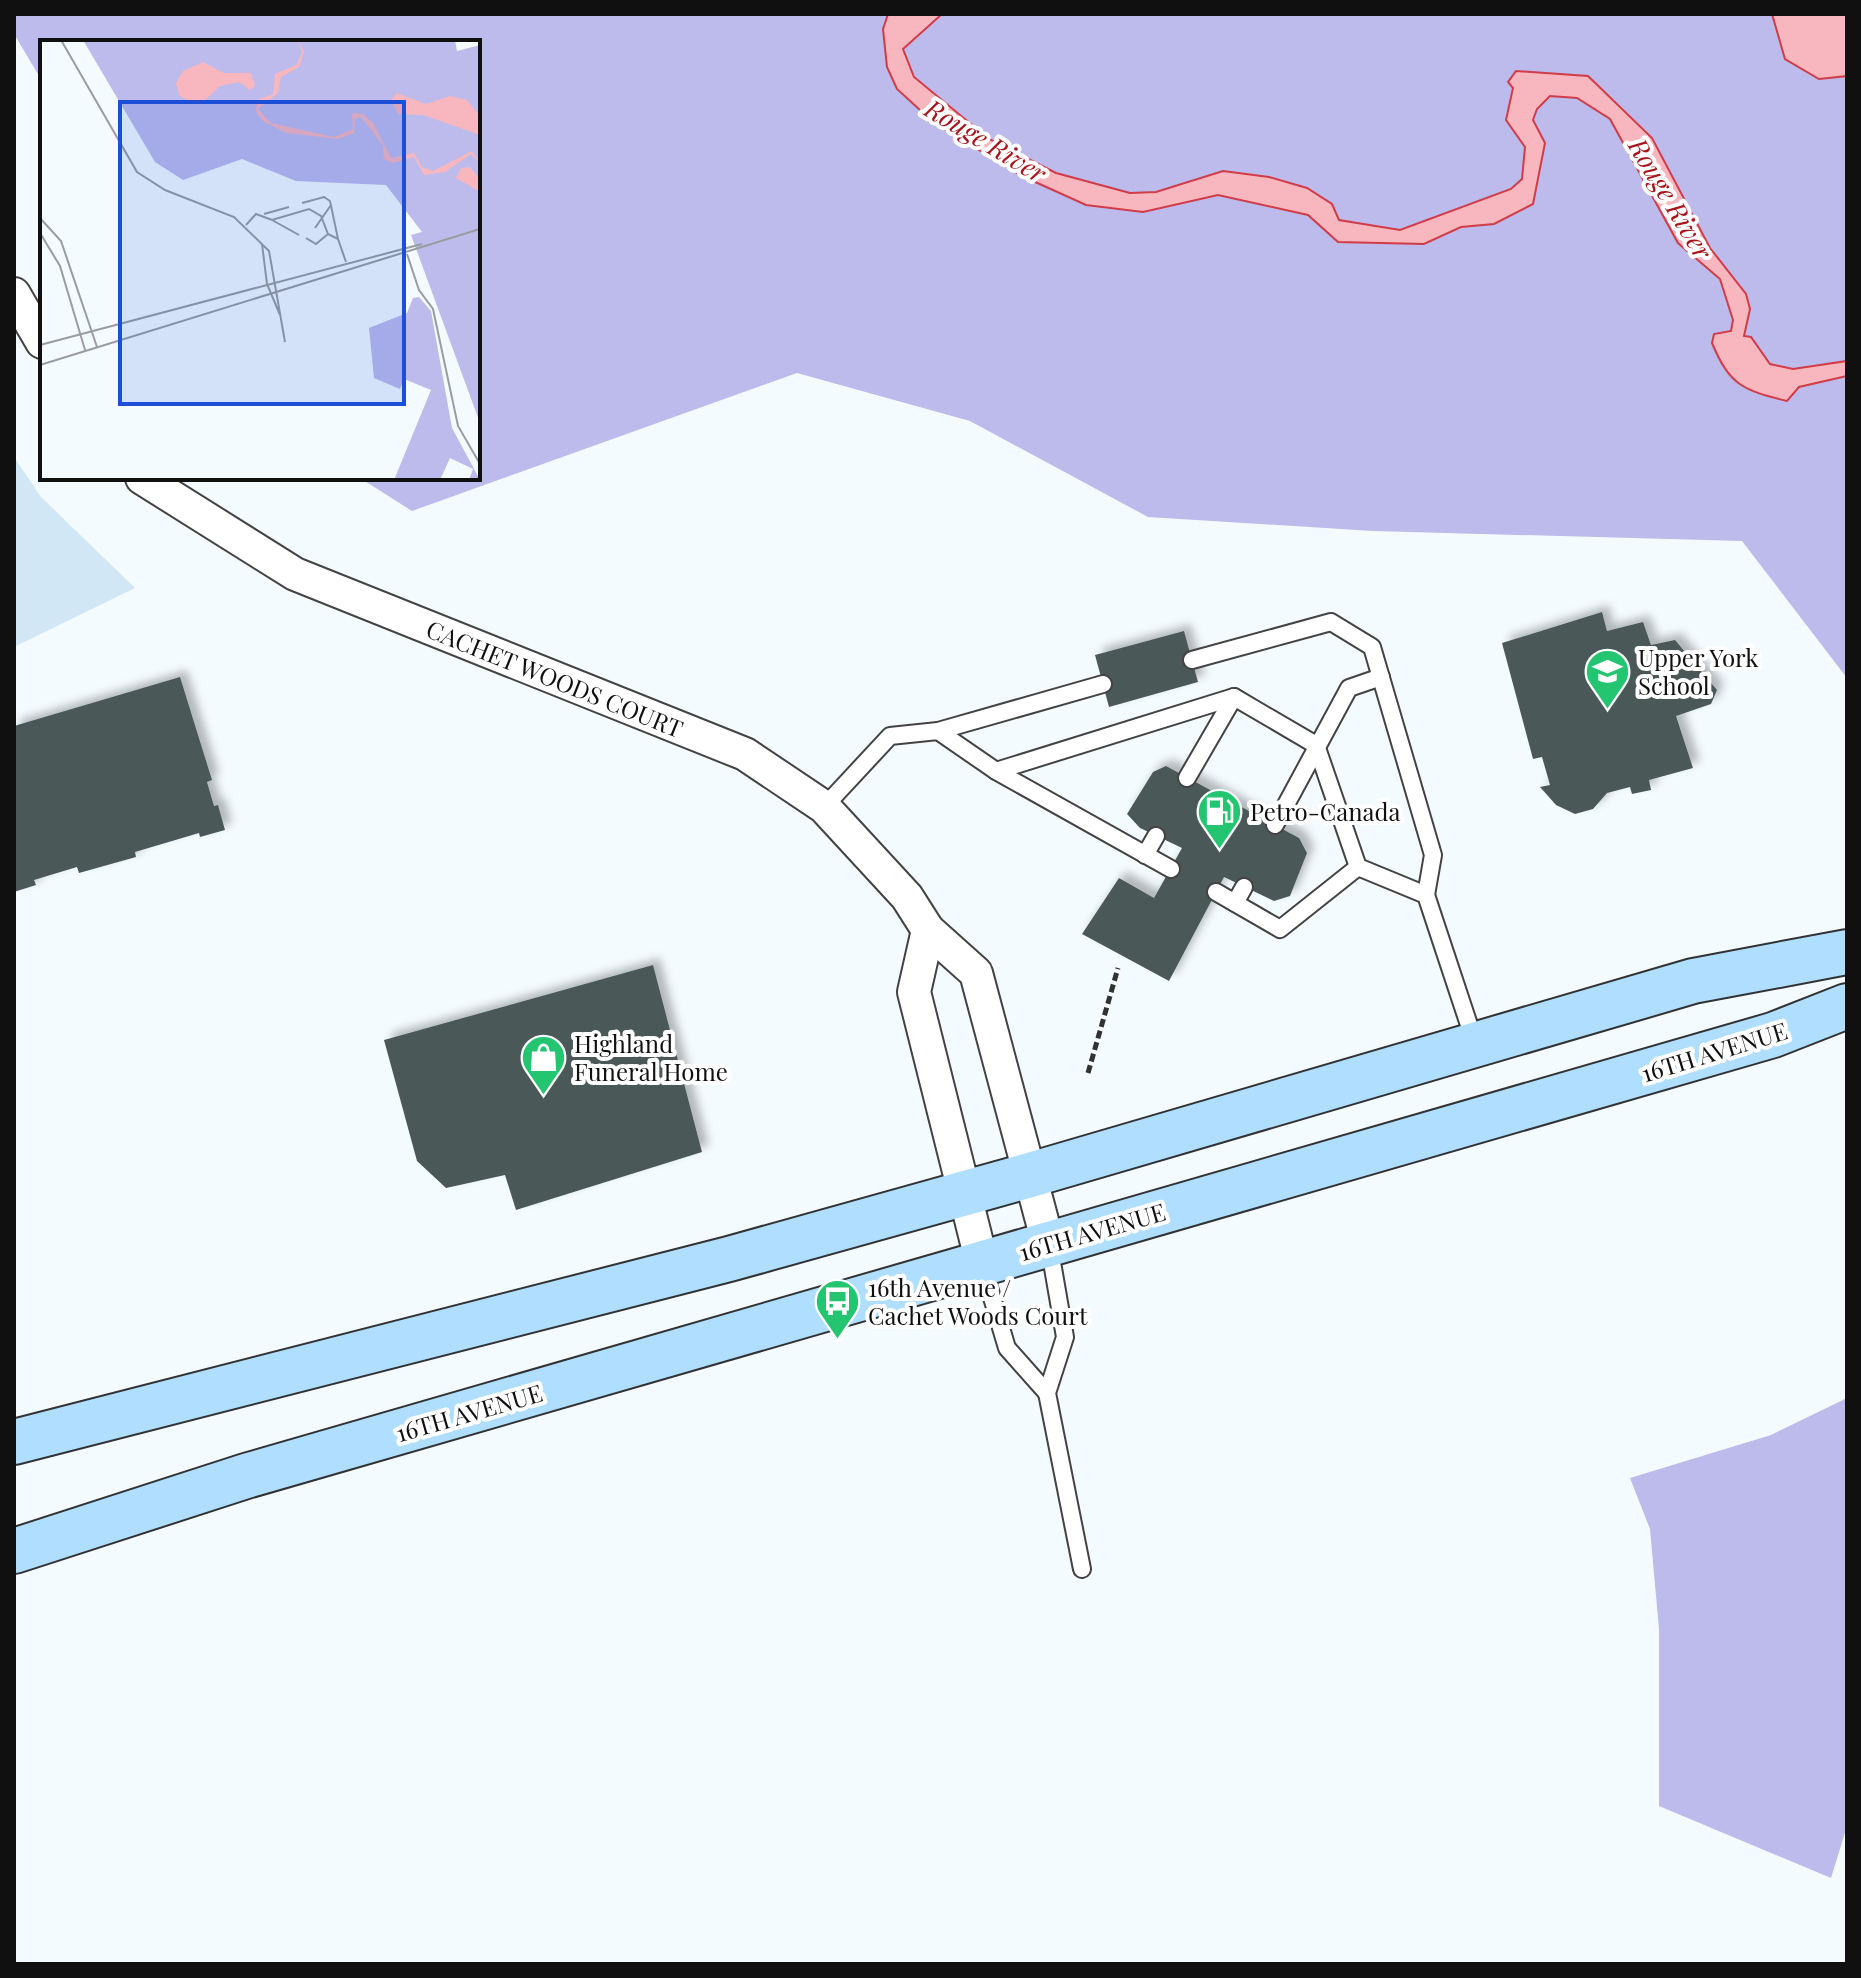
<svg xmlns="http://www.w3.org/2000/svg" width="1861" height="1978" font-family="'Playfair Display',serif">
	<style>
		.farmland { fill: #d2e7f6 }
		.green { fill: #bcbbeb }
		.water { fill: #f8b7be; stroke: #d13c48; stroke-width: 2 }
		.building { fill: #4c5958; filter: url(#shadow) }
		.lines { fill: none; stroke-linecap: round; stroke-linejoin: round }
		.lane-casing { stroke: #434343; stroke-width: 20 }
		.street-casing { stroke: #434343; stroke-width: 36 }
		.secondary-casing { stroke: #323232; stroke-width: 48 }
		.path { stroke: #323232; stroke-width: 5; stroke-dasharray: 8 4; stroke-linecap: butt }
		.lane { stroke: #fff; stroke-width: 16 }
		.street { stroke: #fff; stroke-width: 32 }
		.secondary { stroke: #afdeff; stroke-width: 44 }
		.labels { text-anchor: middle; dominant-baseline: central; stroke-width: 8; stroke-linejoin: round; paint-order: stroke }
		.poi-label { font-size: 24px; fill: #101010; stroke: #fff; text-anchor: start }
		.street-label { font-size: 24px; fill: #101010; stroke: #fff }
		.water-label { font-size: 26px; font-style: italic; fill: #a7151b; stroke: #fff }
		.inset-road { fill: none; stroke: #999d9f; stroke-width: 2 }
		.view { fill: #1d4ed8; fill-opacity: 0.15; stroke: #1d4ed8; stroke-width: 4 }
		.inset-edge { fill: none; stroke: #101010; stroke-width: 4 }
	</style>
	<defs>
		<filter id="shadow"><feDropShadow dx="7" dy="-7" stdDeviation="4" flood-color="#0004"/></filter>
	</defs>
	<rect width="100%" height="100%" fill="#f4fbff"/>
	<polygon class="farmland" points="14,457 41,497 135,588 14,647"/>
	<g class="green">
		<polygon points="14,14 1847,14 1847,678 1742,541 1373,531 1148,517 970,421 797,373 412,511 360,478 478,478 478,42 42,42 42,81 14,34"/>
		<polygon points="1847,1398 1847,1826 1831,1878 1659,1806 1659,1629 1650,1529 1630,1478 1771,1435"/>
	</g>
	<g class="water">
		<path d="M888,14h54l-39,35 11,28 75,62 67,34 74,20 26,-1 67,-21 46,6 38,11 25,16 7,16 61,10 111,-41 11,-10 3,-32 -19,-27 7,-32 -5,-6 8,-11 72,5 64,62 58,110 36,46 4,15 -6,27 7,1 19,27 23,5 54,-8v15l-48,11 -12,14c-44,-11 -57,-15 -75,-58l2,-9 17,-3 2,-11 -13,-41 -42,-36 -68,-124 -33,-21 -27,-2 -13,13 -4,11 12,23 -12,61 -39,20 -33,3 -37,17 -86,-2 -30,-27 -90,-20 -75,17 -57,-7 -64,-29 -89,-54 -36,-33 -10,-22 -4,-38z"/>
		<polygon points="1772,14 1847,14 1847,76 1819,79 1785,59"/>
	</g>
	<g class="building">
		<polygon points="1602,612 1607,631 1643,622 1651,645 1675,640 1717,690 1711,704 1676,716 1693,768 1649,780 1651,790 1632,794 1630,787 1607,793 1593,809 1575,814 1556,805 1540,787 1550,785 1542,757 1533,759 1502,643"/>
		<polygon points="1184,631 1198,682 1109,707 1095,655"/>
		<polygon points="180,677 212,780 207,782 214,806 218,805 225,830 200,837 199,833 135,852 136,857 79,873 77,867 34,880 36,885 14,892 14,726"/>
		<polygon points="1166,766 1299,838 1307,853 1290,896 1274,901 1224,877 1169,981 1082,934 1119,878 1154,898 1182,848 1140,828 1127,814 1153,772"/>
		<polygon points="653,965 702,1152 516,1210 505,1175 446,1188 417,1161 384,1040"/>
	</g>
	<g class="lines">
		<defs>
			<g id="lane">
				<polyline points="1192,660 1331,622 1372,647 1433,855 1426,895"/>
				<polyline points="938,731 1103,684"/>
				<polyline points="996,771 1171,869"/>
				<polyline points="1187,778 1234,697"/>
				<polyline points="824,807 890,736 938,731 996,771 1234,697 1316,745 1358,867 1426,895 1475,1043"/>
				<polyline points="1275,825 1349,688 1381,677"/>
				<polyline points="1145,855 1156,836"/>
				<polyline points="1216,892 1280,929 1358,867"/>
				<polyline points="1235,903 1244,887"/>
				<polyline points="1049,1245 1065,1337 1047,1393 1082,1569"/>
				<polyline points="982,1264 1007,1348 1047,1393"/>
			</g>
			<g id="street">
				<polyline points="14,294 42,342"/>
				<polyline points="142,478 295,574 745,754 824,807 907,897 928,930 976,973 1048,1243"/>
				<polyline points="928,930 914,992 982,1263"/>
			</g>
			<g id="secondary">
				<polyline points="14,1442 729,1259 1030,1175 1693,981 1847,952"/>
				<polyline points="14,1551 246,1476 1773,1035 1847,1006"/>
			</g>
		</defs>
		<use href="#lane" class="lane-casing"/>
		<use href="#street" class="street-casing"/>
		<use href="#secondary" class="secondary-casing"/>
		<polyline class="path" points="1088,1073 1118,968"/>
		<use href="#lane" class="lane"/>
		<use href="#street" class="street"/>
		<use href="#secondary" class="secondary"/>
	</g>
	<defs>
		<symbol id="school-pin" viewBox="-11 -11 22 30"><path d="M0 17L-7.5 6A9.5 9.5 0 1 1 7.5 6Z" fill="#24c570" stroke="#fff"/><path d="M0-5L7-2L0 1L-7-2ZM-4 1L0 2.5L4 1V4Q0 6-4 4Z" fill="#fff"/></symbol>
		<symbol id="fuel-pin" viewBox="-11 -11 22 30"><path d="M0 17L-7.5 6A9.5 9.5 0 1 1 7.5 6Z" fill="#24c570" stroke="#fff"/><path d="M-5.5-6h7V0h2V4h1.3V-2.5L3-4.5l.8-.8L6-3V5H2.5V1h-1V6h-7ZM-4.2-4.7v3.2H.2V-4.7Z" fill="#fff"/></symbol>
		<symbol id="shop-pin" viewBox="-11 -11 22 30"><path d="M0 17L-7.5 6A9.5 9.5 0 1 1 7.5 6Z" fill="#24c570" stroke="#fff"/><path d="M-5-2.5h2.3a2.7 3.5 0 0 1 5.4 0H5L5.5 6h-11ZM-1.5-2.5h3a1.5 2.3 0 0 0-3 0Z" fill="#fff"/></symbol>
		<symbol id="bus-pin" viewBox="-11 -11 22 30"><path d="M0 17L-7.5 6A9.5 9.5 0 1 1 7.5 6Z" fill="#24c570" stroke="#fff"/><path d="M-5-6H5V4H4V6H2V4H-2V6H-4V4H-5ZM-3.5-4V0h7V-4ZM-3.5 1.2v1.5H-2V1.2ZM2 1.2v1.5H3.5V1.2Z" fill="#fff"/></symbol>
	</defs>
	<g fill-rule="evenodd">
		<use href="#school-pin" x="1582" y="646" width="51" height="69"/>
		<use href="#fuel-pin" x="1194" y="786" width="51" height="69"/>
		<use href="#shop-pin" x="518" y="1032" width="51" height="69"/>
		<use href="#bus-pin" x="812" y="1276" width="51" height="69"/>
	</g>
	<g class="labels">
		<g class="poi-label">
			<text x="1638" y="657">Upper York<tspan x="1638" dy="28">School</tspan></text>
			<text x="1250" y="811">Petro-Canada</text>
			<text x="574" y="1043">Highland<tspan x="574" dy="28">Funeral Home</tspan></text>
			<text x="868" y="1287">16th Avenue /<tspan x="868" dy="28">Cachet Woods Court</tspan></text>
		</g>
		<g class="street-label">
			<text transform="translate(555 678) rotate(22)">CACHET WOODS COURT</text>
			<text transform="translate(1714 1051) rotate(-17)">16TH AVENUE</text>
			<text transform="translate(1092 1231) rotate(-16)">16TH AVENUE</text>
			<text transform="translate(469 1412) rotate(-16)">16TH AVENUE</text>
		</g>
		<g class="water-label">
			<text transform="translate(986 140) rotate(31)">Rouge River</text>
			<text transform="translate(1671 198) rotate(59)">Rouge River</text>
		</g>
	</g>
	<g transform="translate(40 40)">
		<rect width="440" height="440" fill="#f4fbff"/>
		<path d="M43,0h372l2,11 23,-6v378l-69,-188 11,-3 -36,-47 -90,-4 -54,-22 -59,21 -28,-18zM379,257l12,14 21,117 28,52h-11l4,-11 -23,-11 -10,22h-46l37,-90 -27,-11 -4,10 -26,-11 -5,-50 38,-15 6,-15z" fill="#bcbbeb"/>
		<path d="M258,0l6,12 -5,15 -18,10 -3,16 -20,16 13,14 63,14 19,-8 -1,-16 11,1 10,9 18,35 23,-5 8,14 11,4 39,-20 8,12 -9,-9 -26,18 -21,3 -10,-18 -21,6 -9,-4 -1,-14 -22,-28 -6,2 -1,14 -16,6 -52,-6 -23,-12 -7,-9 1,-12 16,-6 2,-20 21,-9 6,-12zM163,22l21,11h27l4,13 -5,4 -11,-8 -19,4 -18,17 -15,-3 -8,-5 -3,-12 7,-12zM357,53l29,11 24,-8 17,4 13,16v19l-57,-20 -25,-1 -7,-14zM430,127l10,12v13l-24,-14 5,-10z" fill="#f8b7be"/>
		<path class="inset-road" d="M21,0l76,132 28,18 69,27 35,34 16,91M262,163l22,-6 6,4 8,38M224,174l25,-7M0,178l21,23 36,106M232,180l27,15M206,185l10,-11 16,6 37,-11 12,7 7,18 10,5 8,23M275,188l16,-23M0,193l20,33 25,84M266,198l10,6 12,-10M222,204l5,40 13,31M367,214l12,36 14,19 25,117 22,38M0,305l382,-101M0,325l440,-136"/>
		<path class="view" d="M80,62h284v302h-284z"/>
		<rect width="440" height="440" class="inset-edge"/>
	</g>
	<rect width="1861" height="1978" fill="none" stroke="#101010" stroke-width="32"/>
</svg>
